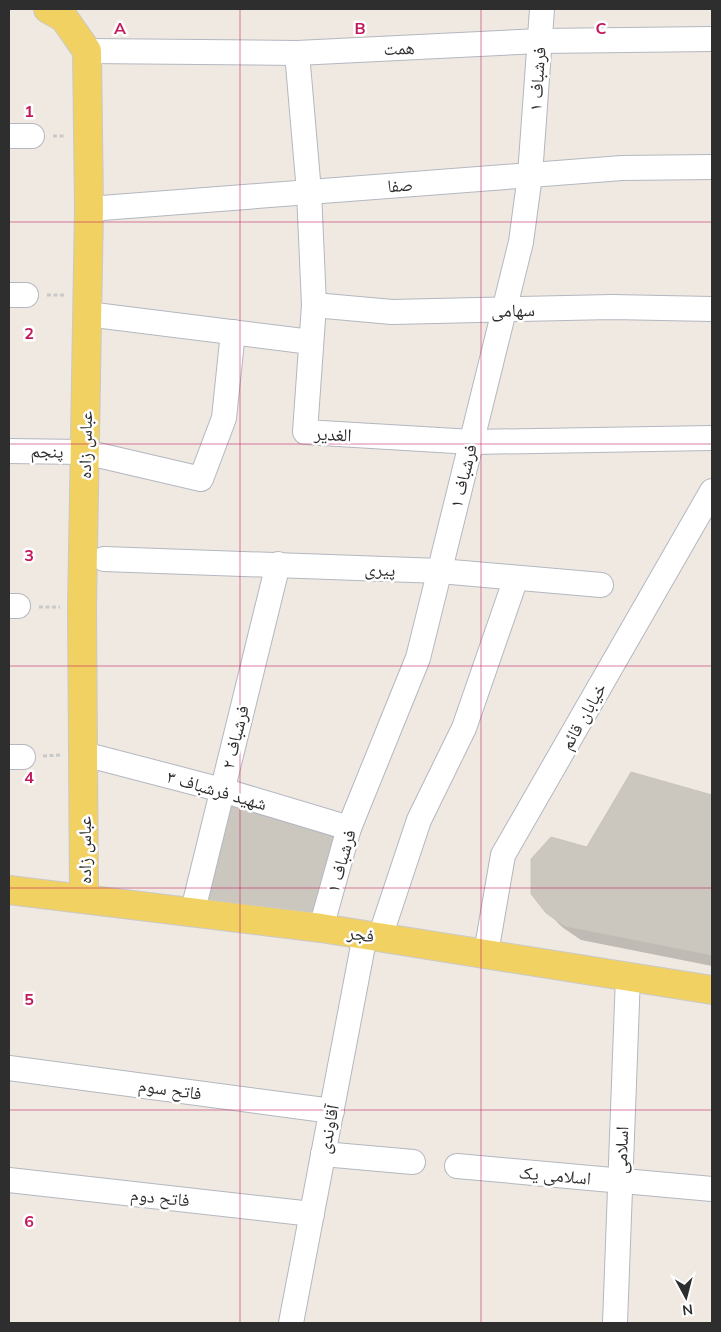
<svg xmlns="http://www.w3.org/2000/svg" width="721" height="1332" font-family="Mulish,'Noto Naskh Arabic',sans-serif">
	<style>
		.shadow { fill: #0003 }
		.building { fill: #cbc7bf; stroke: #cbc5ba }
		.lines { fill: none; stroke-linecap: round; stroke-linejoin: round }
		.minor-casing { stroke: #b4b7c1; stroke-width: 26 }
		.major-casing { stroke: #c9c9c9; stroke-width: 30 }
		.path { stroke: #c9c9c9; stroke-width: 3; stroke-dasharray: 4 2.5; stroke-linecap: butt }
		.minor { stroke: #fff; stroke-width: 24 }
		.major { stroke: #f2d163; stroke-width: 28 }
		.grid { fill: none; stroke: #c2185b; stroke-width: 1; stroke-opacity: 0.55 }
		.labels { text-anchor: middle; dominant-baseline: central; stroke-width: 5; stroke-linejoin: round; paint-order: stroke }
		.street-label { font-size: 18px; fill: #2e2e2e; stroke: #fff }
		.grid-label { font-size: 16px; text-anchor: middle; font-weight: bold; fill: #c2185b; stroke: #fff; stroke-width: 5; stroke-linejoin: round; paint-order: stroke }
	</style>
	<rect width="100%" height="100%" fill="#efe9e1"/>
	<polygon class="shadow" points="631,773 712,796 712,966 581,940 562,927 547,912"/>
	<g class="building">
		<polygon points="631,772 712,795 712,955 565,926 546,913 531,894 531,859 551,837 587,847"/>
		<polygon points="229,800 339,836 316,919 202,902"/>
	</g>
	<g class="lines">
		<defs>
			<g id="minor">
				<polyline points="87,51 297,53 540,41 712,39"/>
				<polyline points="297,53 309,192 314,305 305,432 472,442 712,438"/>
				<polyline points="9,136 32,136"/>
				<polyline points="89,209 622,168 712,167"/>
				<polyline points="9,295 26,295"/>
				<polyline points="314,305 392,312 612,307 712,309"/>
				<polyline points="87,314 311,342"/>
				<polyline points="9,451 85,452 201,479 224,418 233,332"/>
				<polyline points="104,559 440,571 601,585"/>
				<polyline points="9,606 18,606"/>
				<polyline points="84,754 222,790 349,828"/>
				<polyline points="9,757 23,757"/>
				<polyline points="193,910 278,564"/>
				<polyline points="321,928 349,828 418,658 521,242 530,175 542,9"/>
				<polyline points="380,937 419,820 464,728 516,578"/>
				<polyline points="486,953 503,855 712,491"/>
				<polyline points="9,1068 332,1111"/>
				<polyline points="323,1154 413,1162"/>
				<polyline points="457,1166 712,1189"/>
				<polyline points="9,1180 312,1214"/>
				<polyline points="291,1323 365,935"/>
				<polyline points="615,1323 628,976"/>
			</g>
			<g id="major">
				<polyline points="48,9 64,18 87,51 89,209 82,607 84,898"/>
				<polyline points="9,890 321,928 712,990"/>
			</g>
		</defs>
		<use href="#minor" class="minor-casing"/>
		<use href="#major" class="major-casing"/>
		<g class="path">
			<polyline points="53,136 66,136"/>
			<polyline points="47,295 66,295"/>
			<polyline points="39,607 60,607"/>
			<polyline points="43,756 60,755"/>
		</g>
		<use href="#minor" class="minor"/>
		<use href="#major" class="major"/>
	</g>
	<path class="grid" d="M240,9v1314M481,9v1314M9,222h703M9,444h703M9,666h703M9,888h703M9,1110h703"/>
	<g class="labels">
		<g class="street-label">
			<text transform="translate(399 48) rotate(-3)">همت</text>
			<text transform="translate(537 79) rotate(-86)">فرشباف ۱</text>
			<text transform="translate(400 185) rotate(-4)">صفا</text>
			<text transform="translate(513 310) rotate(-1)">سهامی</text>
			<text transform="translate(333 434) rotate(3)">الغدیر</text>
			<text transform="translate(85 445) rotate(-89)">عباس زاده</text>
			<text transform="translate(47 451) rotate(1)">پنجم</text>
			<text transform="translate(463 476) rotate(-76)">فرشباف ۱</text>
			<text transform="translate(380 569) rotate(3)">پیری</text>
			<text transform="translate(583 716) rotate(-60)">خیابان قائم</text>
			<text transform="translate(235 737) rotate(-76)">فرشباف ۲</text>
			<text transform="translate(217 790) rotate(16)">شهید فرشباف ۳</text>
			<text transform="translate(84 850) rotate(-90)">عباس زاده</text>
			<text transform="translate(341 861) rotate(-74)">فرشباف ۱</text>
			<text transform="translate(361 934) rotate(9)">فجر</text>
			<text transform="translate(170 1089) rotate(8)">فاتح سوم</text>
			<text transform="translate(328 1129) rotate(-79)">آقاوندی</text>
			<text transform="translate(621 1150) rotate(-88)">اسلامی</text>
			<text transform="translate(555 1175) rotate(5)">اسلامی یک</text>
			<text transform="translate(160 1197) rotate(6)">فاتح دوم</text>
		</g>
	</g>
	<g class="grid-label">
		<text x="120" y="34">A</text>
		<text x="360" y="34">B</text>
		<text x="601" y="34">C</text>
		<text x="29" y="117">1</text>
		<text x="29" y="339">2</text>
		<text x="29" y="561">3</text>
		<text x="29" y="783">4</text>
		<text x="29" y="1005">5</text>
		<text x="29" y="1227">6</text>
	</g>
	<rect width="721" height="1332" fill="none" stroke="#2e2e2e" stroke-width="20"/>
	<g transform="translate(686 1297) rotate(173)" stroke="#ffffff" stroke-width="4" paint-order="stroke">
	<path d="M0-4L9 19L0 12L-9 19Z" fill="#2e2e2e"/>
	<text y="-8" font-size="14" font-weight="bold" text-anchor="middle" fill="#2e2e2e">N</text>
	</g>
</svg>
